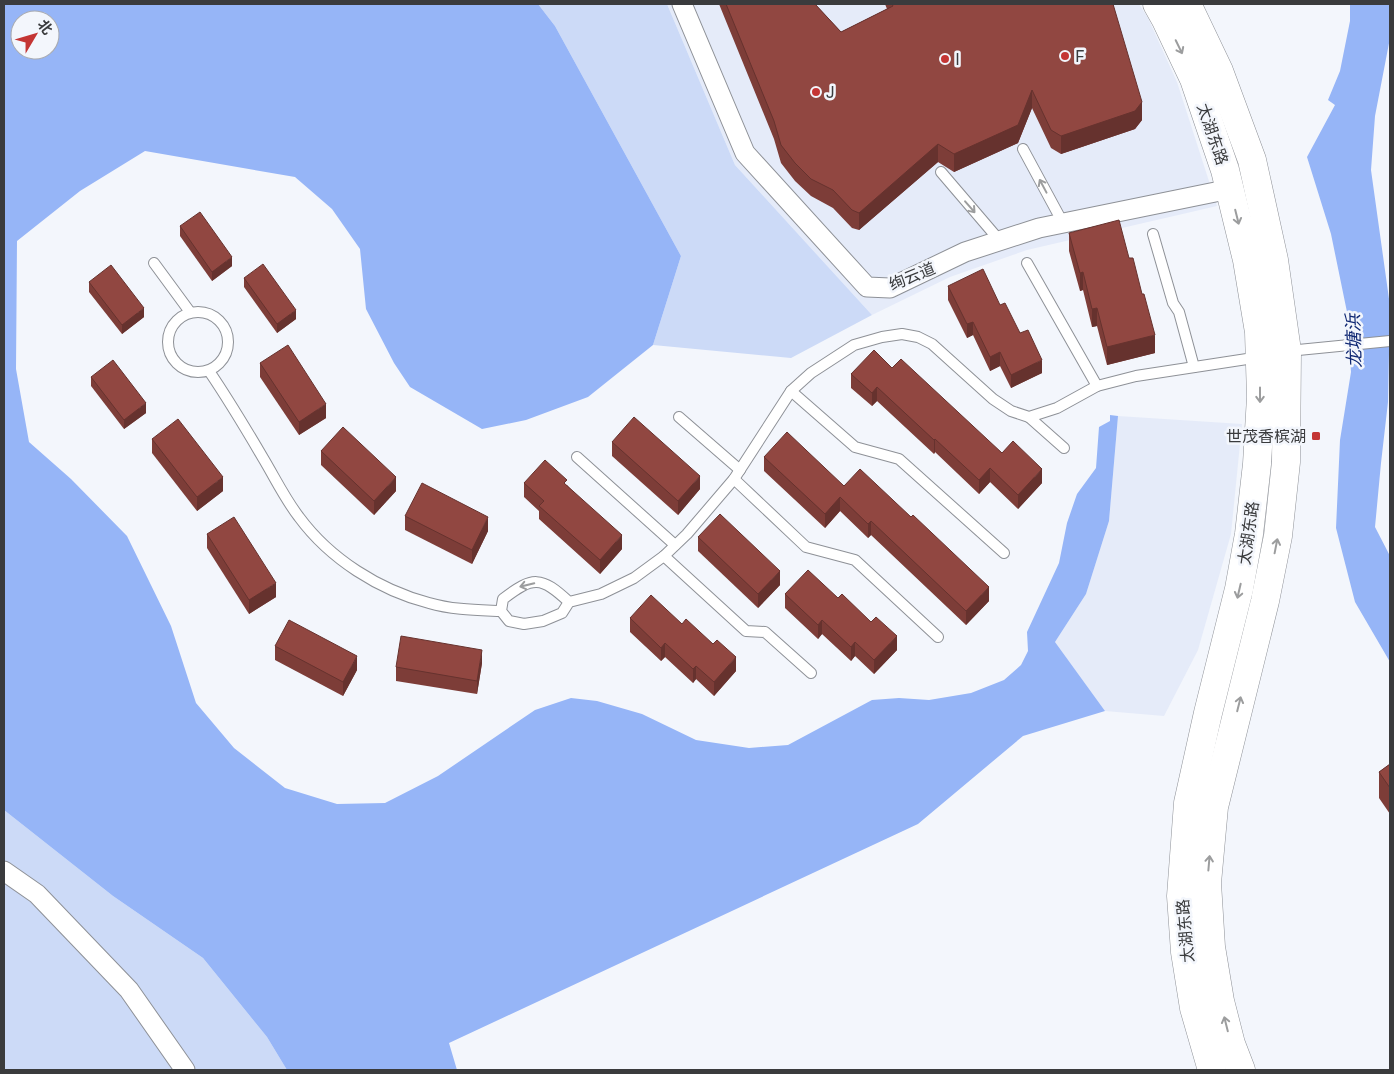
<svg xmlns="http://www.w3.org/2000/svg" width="1394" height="1074" font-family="'Golos Text','Noto Sans SC',sans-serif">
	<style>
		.built { fill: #e5ebf9 }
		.green { fill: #ccdaf7 }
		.water { fill: #96b5f7; fill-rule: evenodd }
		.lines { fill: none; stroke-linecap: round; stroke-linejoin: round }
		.service-casing { stroke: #8e9197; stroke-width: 12 }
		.minor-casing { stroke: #8e9197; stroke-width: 21 }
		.secondary-casing { stroke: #8e9197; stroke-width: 29 }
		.service { stroke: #fff; stroke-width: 10 }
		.minor { stroke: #fff; stroke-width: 19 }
		.secondary { stroke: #fff; stroke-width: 28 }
		.wall { fill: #7d3d38 }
		.shaded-wall { fill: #66322e }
		.building { fill: #914741; stroke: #66322e }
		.oneway { stroke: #9c9d9e }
		.poi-dot { fill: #c43534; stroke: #f3f6fc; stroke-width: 2 }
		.labels { text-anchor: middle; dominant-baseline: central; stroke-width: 5; stroke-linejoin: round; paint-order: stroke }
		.poi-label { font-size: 16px; fill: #3a3b3d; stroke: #f3f6fc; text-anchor: start }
		.street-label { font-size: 16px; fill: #3a3b3d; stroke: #f3f6fc }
		.water-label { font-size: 18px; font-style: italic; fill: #102873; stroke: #f3f6fc }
	</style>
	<rect width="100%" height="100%" fill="#f3f6fc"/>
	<g class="built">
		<polygon points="667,4 1139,4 1148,18 1177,82 1217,206 1027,250 950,277 872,315 735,165"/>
		<polygon points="1118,416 1242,424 1231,534 1198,650 1164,716 1105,711 1055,642 1086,594 1109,521"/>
	</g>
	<g class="green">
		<polygon points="538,4 667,4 735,165 872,315 791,358 653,345 681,256 555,26"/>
		<polygon points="4,810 113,896 203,958 267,1037 287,1070 4,1070"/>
	</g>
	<g class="water">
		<path d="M4,4h534l17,22 126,230 -28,89 -65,52 -62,23 -44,9 -72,-42 -16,-24 -28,-54 -6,-60 -28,-40 -37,-32 -150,-26 -65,40 -63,50 -1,128 13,73 42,37 56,57 44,90 25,77 38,45 51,40 52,16 48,-1 53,-27 97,-66 36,-12 26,3 45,13 54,26 53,8 39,-3 84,-45 27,-2 30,2 42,-7 33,-13 17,-15 7,-14 -1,-19 32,-69 8,-40 10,-29 19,-26 3,-41 11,-6v-6l8,1 -9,105 -23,73 -31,48 50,69 -82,25 -105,88 -469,219 8,27h-170l-20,-33 -64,-79 -90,-62 -109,-86zM20,20h30v30h-30z"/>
		<polygon points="1350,4 1390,4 1390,38 1375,116 1371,170 1390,306 1388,402 1381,463 1375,527 1390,556 1390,662 1355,602 1336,528 1340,440 1351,372 1347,312 1331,234 1307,157 1335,105 1328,100 1340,71 1350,21"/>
	</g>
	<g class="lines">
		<defs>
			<g id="service">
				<polyline points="1023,149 1063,223"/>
				<polyline points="941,172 1000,241"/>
				<polyline points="1153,234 1173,303 1179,312 1194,367"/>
				<polyline points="154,263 190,312"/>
				<polyline points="1027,263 1097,386"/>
				<circle cx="198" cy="342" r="30"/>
				<polyline points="1288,351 1390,341"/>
				<path d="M209,371c19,28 37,58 54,87 12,20 22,41 36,59 31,42 80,73 130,86 24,7 48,7 72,8"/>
				<polyline points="791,391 855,447 899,459 1004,553"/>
				<polyline points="679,417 740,470"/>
				<polyline points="1029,417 1064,448"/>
				<polyline points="577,457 675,545"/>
				<polyline points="734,479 806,547 855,560 938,637"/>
				<polyline points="664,556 746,631 765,632 811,673"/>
				<path d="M569,602c-28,-26 -36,-26 -66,-3l-2,12 8,10 15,3 19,-3 19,-8 7,-11 32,-8 33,-16 30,-22 23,-22 47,-55 57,-88 20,-18 43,-28 28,-8 20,-3 16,3 14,7 61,55 18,12 18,6 28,-9 40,-22 39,-10 124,-19"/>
			</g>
			<g id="minor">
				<polyline points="682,4 745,153 867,287 890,288 965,252 1039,228 1230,189"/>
				<polyline points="4,871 37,894 129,990 185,1070"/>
			</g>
			<g id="secondary">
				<polyline points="1157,4 1166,20 1194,79 1225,170 1247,260 1259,332 1261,397 1257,464 1249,534 1239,589 1208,713 1188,803 1181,896 1185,952 1194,1008 1212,1070"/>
				<polyline points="1187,4 1219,71 1252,160 1274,260 1287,351 1286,462 1278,536 1265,601 1214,807 1207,883 1211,947 1220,1001 1231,1044 1241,1070"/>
			</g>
		</defs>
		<use href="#service" class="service-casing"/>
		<use href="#minor" class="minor-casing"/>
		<use href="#secondary" class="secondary-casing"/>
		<use href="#service" class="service"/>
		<use href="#minor" class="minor"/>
		<use href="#secondary" class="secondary"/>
	</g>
	<g class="wall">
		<polygon points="719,4 815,4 841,32 887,9 885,4 1113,4 1142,120 1135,129 1061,154 1051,148 1032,108 1018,143 954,172 938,162 859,230 852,228 833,208 811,196 795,181 781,163 774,139"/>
		<polygon points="180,226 232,266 212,281 180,236"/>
		<polygon points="1069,233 1129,258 1155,353 1107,365 1097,326 1092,327 1083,290 1080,291 1069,251"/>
		<polygon points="244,278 296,319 277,333 244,287"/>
		<polygon points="89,282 144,317 122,334 89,292"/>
		<polygon points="948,286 1000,305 1020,333 1042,373 1011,388 1000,366 990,371 973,335 967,338 948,300"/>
		<polygon points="260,363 326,418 299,435 260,377"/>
		<polygon points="892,368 1002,453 1042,483 1018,509 990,482 979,494 935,452 934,454 877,401 872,406 851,388 851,374"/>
		<polygon points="91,377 146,413 124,429 91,386"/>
		<polygon points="152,439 223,491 197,511 152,453"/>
		<polygon points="612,442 700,489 678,515 612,456"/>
		<polygon points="321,451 396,491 374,515 321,465"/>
		<polygon points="764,457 844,486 989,601 966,625 871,535 868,538 840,511 825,528 764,471"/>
		<polygon points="524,483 567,485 622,549 600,574 539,519 539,511 524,497"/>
		<polygon points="405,516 488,531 472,564 405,530"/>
		<polygon points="207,534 276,597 249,614 207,548"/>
		<polygon points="698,537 780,585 758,608 698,551"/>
		<polygon points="785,594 838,598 897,650 874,674 855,656 851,661 822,634 818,639 785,608"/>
		<polygon points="630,618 682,624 736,671 714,696 696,679 693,683 665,657 661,661 630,632"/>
		<polygon points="275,646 357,670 343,696 275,660"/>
		<polygon points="482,663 477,694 396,681 396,667"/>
		<polygon points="1390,764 1390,814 1379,798 1379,772"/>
	</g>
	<g class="shaded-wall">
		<polygon points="1032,90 1032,108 1018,143 954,172 954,154"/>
		<polygon points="1142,102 1142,120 1135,129 1061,154 1061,136"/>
		<polygon points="938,144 938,162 859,230 859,213"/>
		<polygon points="232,257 232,266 212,281 212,272"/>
		<polygon points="1083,272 1083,290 1080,291 1080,273"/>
		<polygon points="144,308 144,317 122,334 122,325"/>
		<polygon points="1097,308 1097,326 1092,327 1092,309"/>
		<polygon points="296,310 296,319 277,333 277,324"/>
		<polygon points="973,322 973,335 967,338 967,324"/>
		<polygon points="1155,335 1155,353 1107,365 1107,347"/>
		<polygon points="1000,352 1000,366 990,371 990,357"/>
		<polygon points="1042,360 1042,373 1011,388 1011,375"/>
		<polygon points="877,387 877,401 872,406 872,393"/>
		<polygon points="146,403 146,413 124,429 124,420"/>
		<polygon points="326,404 326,418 299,435 299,422"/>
		<polygon points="935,439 935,452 934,454 934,440"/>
		<polygon points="990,468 990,482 979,494 979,480"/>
		<polygon points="1042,469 1042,483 1018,509 1018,495"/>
		<polygon points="700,476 700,489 678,515 678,501"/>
		<polygon points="223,477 223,491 197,511 197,497"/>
		<polygon points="396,477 396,491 374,515 374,501"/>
		<polygon points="840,497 840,511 825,528 825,514"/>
		<polygon points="488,517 488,531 472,564 472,550"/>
		<polygon points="871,521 871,535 868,538 868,524"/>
		<polygon points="622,535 622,549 600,574 600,560"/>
		<polygon points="780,571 780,585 758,608 758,594"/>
		<polygon points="276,583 276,597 249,614 249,600"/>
		<polygon points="989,587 989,601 966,625 966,611"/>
		<polygon points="822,620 822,634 818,639 818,625"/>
		<polygon points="897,636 897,650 874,674 874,660"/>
		<polygon points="855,642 855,656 851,661 851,647"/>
		<polygon points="665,643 665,657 661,661 661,648"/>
		<polygon points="482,650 482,663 477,694 477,681"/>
		<polygon points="357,656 357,670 343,696 343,682"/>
		<polygon points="736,657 736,671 714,696 714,682"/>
		<polygon points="696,666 696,679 693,683 693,669"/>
	</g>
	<g class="building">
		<polygon points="726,4 815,4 841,32 893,6 892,4 1113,4 1142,102 1135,111 1061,136 1051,130 1032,90 1018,125 954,154 938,144 859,213 852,210 833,190 811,179 795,163 781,145 774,121"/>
		<polygon points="200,212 232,257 212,272 180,226"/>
		<polygon points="1119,220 1129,258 1133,258 1142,294 1144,294 1155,335 1107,347 1097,308 1092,309 1083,272 1080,273 1069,233"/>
		<polygon points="263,264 296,310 277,324 244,278"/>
		<polygon points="111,265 144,308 122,325 89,282"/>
		<polygon points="983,269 1000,305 1005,303 1020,333 1028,330 1042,360 1011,375 1000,352 990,357 973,322 967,324 948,286"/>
		<polygon points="288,345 326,404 299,422 260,363"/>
		<polygon points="874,350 892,368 901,359 1002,453 1013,441 1042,469 1018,495 990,468 979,480 935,439 934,440 877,387 872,393 851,374"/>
		<polygon points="113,360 146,403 124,420 91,377"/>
		<polygon points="634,417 700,476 678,501 612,442"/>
		<polygon points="178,419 223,477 197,497 152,439"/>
		<polygon points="343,427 396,477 374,501 321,451"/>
		<polygon points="787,432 844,486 860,469 911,517 913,515 989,587 966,611 871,521 868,524 840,497 825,514 764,457"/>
		<polygon points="545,460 567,480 564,483 622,535 600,560 539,506 544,501 524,483"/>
		<polygon points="422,483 488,517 472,550 405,516"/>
		<polygon points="720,514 780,571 758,594 698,537"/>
		<polygon points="234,517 276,583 249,600 207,534"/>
		<polygon points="808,570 838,598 842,594 871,622 876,617 897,636 874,660 855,642 851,647 822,620 818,625 785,594"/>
		<polygon points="651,595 682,624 686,619 713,644 717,640 736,657 714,682 696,666 693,669 665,643 661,648 630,618"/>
		<polygon points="289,620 357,656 343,682 275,646"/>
		<polygon points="401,636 482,650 477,681 396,667"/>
		<polygon points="1390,764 1390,788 1379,772"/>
	</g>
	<defs><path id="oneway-shaft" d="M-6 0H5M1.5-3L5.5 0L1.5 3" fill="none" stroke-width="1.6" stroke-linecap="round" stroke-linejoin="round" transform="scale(1.25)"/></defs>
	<g class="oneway">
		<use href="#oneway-shaft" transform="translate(1179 47) rotate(64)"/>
		<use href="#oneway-shaft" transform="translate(1043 186) rotate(-118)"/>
		<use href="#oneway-shaft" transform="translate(970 207) rotate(49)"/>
		<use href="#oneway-shaft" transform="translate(1237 217) rotate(76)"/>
		<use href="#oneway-shaft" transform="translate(1260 395) rotate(90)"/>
		<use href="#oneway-shaft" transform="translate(1276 546) rotate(-79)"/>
		<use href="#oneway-shaft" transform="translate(527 585) rotate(166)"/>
		<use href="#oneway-shaft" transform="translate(1239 591) rotate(103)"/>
		<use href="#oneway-shaft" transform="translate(1239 704) rotate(-76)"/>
		<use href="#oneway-shaft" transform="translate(1209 863) rotate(-85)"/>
		<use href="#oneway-shaft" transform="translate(1226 1024) rotate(-104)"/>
	</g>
	<g class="poi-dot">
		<circle cx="1065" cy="56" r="5"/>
		<circle cx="945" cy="59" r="5"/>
		<circle cx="816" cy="92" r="5"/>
		<rect x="1311" y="431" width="10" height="10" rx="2.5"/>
	</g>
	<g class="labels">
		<g class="poi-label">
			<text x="1075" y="56">F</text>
			<text x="955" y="59">I</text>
			<text x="826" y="92">J</text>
			<text x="1306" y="436" text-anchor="end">世茂香槟湖</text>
		</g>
		<g class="street-label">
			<text transform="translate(1213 134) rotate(71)">太湖东路</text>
			<text transform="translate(912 276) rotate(-22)">绚云道</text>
			<text transform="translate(1248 533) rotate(-82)">太湖东路</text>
			<text transform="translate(1185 931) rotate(-95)">太湖东路</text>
		</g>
		<g class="water-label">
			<text transform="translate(1353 341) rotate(-92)">龙塘浜</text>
		</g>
	</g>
	<rect width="1394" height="1074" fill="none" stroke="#3a3b3d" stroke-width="10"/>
	<g transform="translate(35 35) rotate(52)"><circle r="24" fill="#f3f6fc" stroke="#a9abb0"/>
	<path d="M0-4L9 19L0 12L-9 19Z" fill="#c43534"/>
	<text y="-8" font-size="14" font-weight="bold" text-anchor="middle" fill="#3a3b3d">北</text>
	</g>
</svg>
